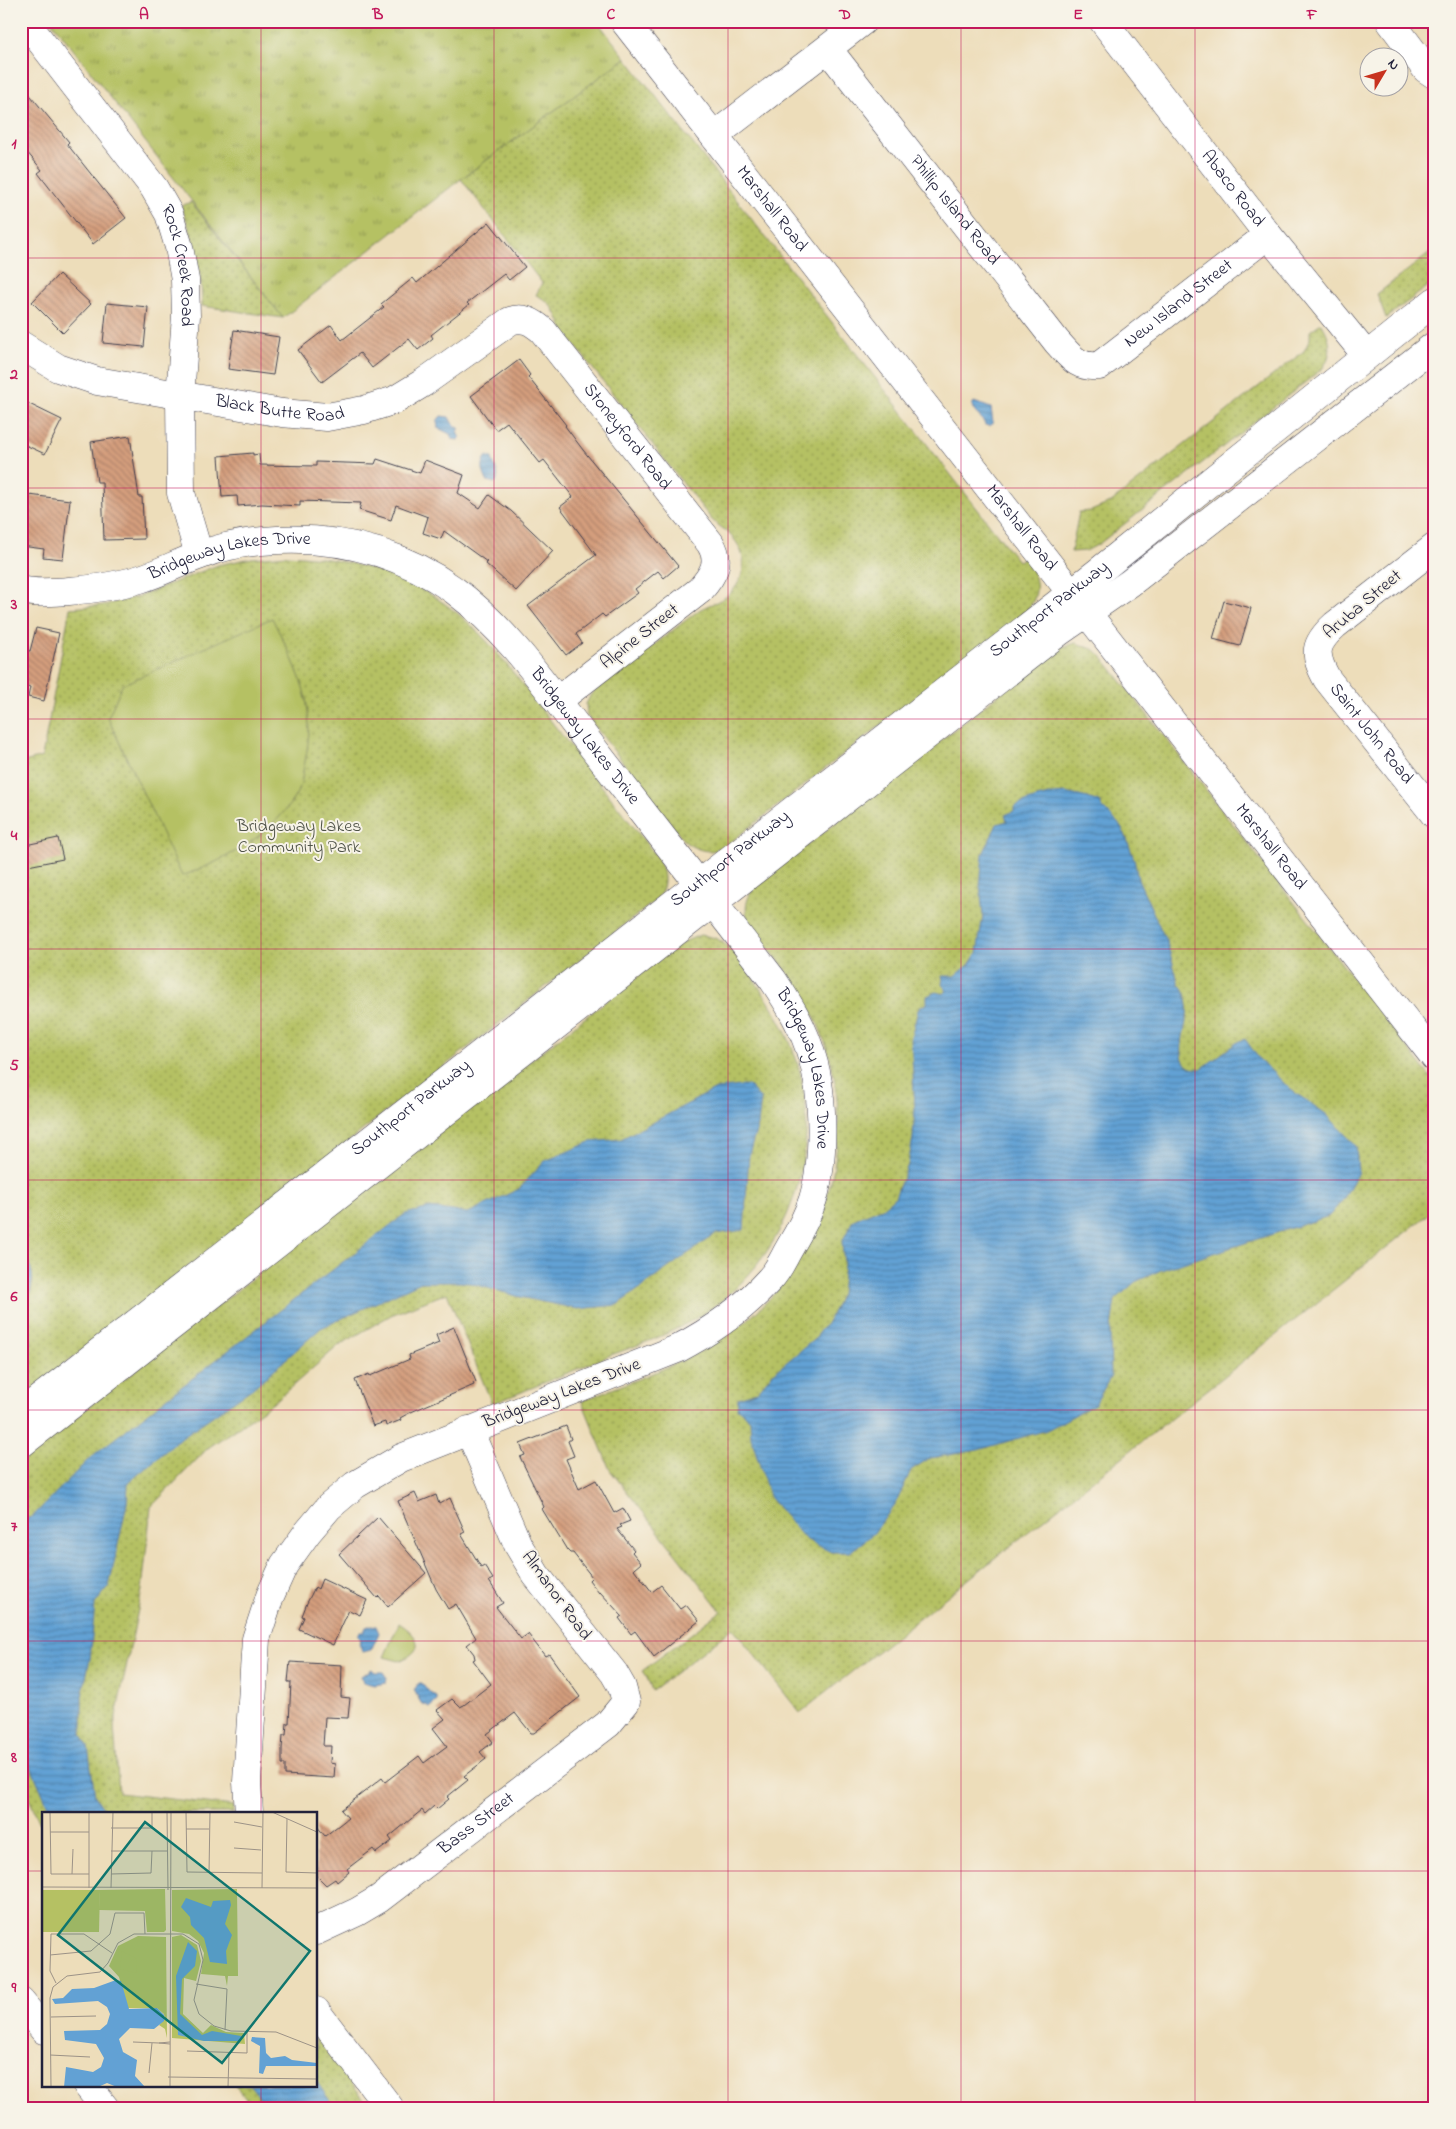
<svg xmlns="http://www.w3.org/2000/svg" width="1456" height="2129" font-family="'Indie Flower',sans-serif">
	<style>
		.grass { fill: url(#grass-tufts); stroke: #6c724f }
		.park { fill: url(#park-dots); stroke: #6c724f }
		.pitch { fill: #b5c163; stroke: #6c724f }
		.water { fill: url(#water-rules); stroke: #426288 }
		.building { fill: url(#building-back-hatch) }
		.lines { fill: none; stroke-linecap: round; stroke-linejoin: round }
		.minor-casing { stroke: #403e4e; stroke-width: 29 }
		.minor { stroke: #fff; stroke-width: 28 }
		.grid { fill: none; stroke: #c2185b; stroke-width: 1; stroke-opacity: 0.55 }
		.labels { text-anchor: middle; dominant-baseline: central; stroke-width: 4; stroke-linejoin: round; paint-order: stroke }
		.street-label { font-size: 18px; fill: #22223b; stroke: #f7f3e8 }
		.park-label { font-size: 18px; fill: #4e5247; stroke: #f7f3e8 }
		.inset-road { fill: none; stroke: #9c9287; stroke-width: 1 }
		.view { fill: #0f766e; fill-opacity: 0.15; stroke: #0f766e; stroke-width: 2.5 }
		.inset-edge { fill: none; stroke: #22223b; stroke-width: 2.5 }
		.neatline { fill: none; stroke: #c2185b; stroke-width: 2 }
		.grid-label { font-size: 16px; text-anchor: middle; font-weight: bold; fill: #c2185b }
	</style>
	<defs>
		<pattern id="grass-tufts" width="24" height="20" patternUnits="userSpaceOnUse" patternTransform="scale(1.25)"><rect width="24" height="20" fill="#b5c163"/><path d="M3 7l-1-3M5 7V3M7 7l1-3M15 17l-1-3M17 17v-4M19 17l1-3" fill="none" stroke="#939c53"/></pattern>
		<pattern id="park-dots" width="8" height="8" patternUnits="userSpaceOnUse" patternTransform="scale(1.25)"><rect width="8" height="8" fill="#b5c163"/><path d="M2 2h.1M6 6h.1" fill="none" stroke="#939c53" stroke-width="1.8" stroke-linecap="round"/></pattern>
		<pattern id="water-rules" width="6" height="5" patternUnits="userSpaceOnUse" patternTransform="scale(1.25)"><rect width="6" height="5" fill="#62a1d4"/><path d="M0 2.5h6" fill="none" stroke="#5083ad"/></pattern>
		<pattern id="building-back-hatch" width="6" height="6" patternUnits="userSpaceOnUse" patternTransform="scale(1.25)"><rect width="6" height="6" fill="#d49e7d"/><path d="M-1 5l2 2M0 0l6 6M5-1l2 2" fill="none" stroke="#ac8068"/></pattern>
	</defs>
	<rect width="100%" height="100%" fill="#f7f3e8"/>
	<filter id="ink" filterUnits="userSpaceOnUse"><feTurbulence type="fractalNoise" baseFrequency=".02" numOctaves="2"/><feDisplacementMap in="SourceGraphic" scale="10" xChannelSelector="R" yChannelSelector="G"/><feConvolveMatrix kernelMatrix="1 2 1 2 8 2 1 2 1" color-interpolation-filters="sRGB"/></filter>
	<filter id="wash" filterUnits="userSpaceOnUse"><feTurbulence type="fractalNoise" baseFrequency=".0096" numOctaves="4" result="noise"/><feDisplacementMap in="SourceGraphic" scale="20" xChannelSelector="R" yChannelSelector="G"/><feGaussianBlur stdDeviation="1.12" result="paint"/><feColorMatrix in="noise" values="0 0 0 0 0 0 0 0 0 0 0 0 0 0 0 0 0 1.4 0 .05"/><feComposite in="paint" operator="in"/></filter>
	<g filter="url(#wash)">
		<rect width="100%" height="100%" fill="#edddba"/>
		<polygon class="grass" points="51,21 597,21 626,58 461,179 283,318"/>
		<g class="park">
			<path d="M626,58l392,503 6,-3c15,17 17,37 2,54l-303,236c-14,6 -27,2 -39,-7l-97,-125 -1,-12 5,-10 108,-84c8,-5 17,-7 25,-12 21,-14 26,-41 9,-60 -6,-7 -14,-12 -21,-18l-147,-187c-8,-17 -11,-30 -29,-38l6,-12 -81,-104z"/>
			<path d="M191,202l92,116 -81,-12c0,-35 -8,-68 -21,-100z"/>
			<polygon points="1435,249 1435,281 1386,318 1377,294"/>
			<path d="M1321,323c10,15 13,30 1,46l-223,175 -13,7 -15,1 8,-40 12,-1 19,-8 194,-152 6,-12v-8z"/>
			<path d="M288,555c73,4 137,24 189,76 26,26 47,56 70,85 37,47 73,94 110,141 8,14 11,29 -1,43l-635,498v-32l9,-16 1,-9 -3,-30 5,-31 -4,-17 -8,-11v-489l21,-6 28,-149 34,-3 36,-9 78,-31 34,-7z"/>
			<path d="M1076,643l19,7 8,8 332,425v126l-635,504 -67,-85 -81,63 -5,-13 -5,-7 79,-60 -111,-141 -28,-69c48,-20 104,-37 147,-67 100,-69 139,-211 84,-320 -10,-19 -22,-37 -35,-54 -9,-11 -21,-23 -28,-35 -7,-14 -4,-27 5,-39l303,-238z"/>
			<path d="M700,935c8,1 15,2 22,7 18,13 51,64 61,85 23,45 29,95 18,144 -13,63 -53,118 -110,150 -25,15 -53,24 -80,34 -39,16 -79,33 -119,49l-45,-111 -56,22 -53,31 -65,57 -65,45 -57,59 -9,83 -28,136 5,67 114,13v7h-189v20l-23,-53v-320l658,-516z"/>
			<polygon points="316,2038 371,2108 253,2108 235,2085 316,2085"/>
		</g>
		<g class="pitch">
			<path d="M272,618c13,26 28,53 34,81 5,26 3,46 -3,72 -1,6 -1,13 -4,18 -22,44 -73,71 -117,87l-74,-158 14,-33z"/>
			<path d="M399,1623c20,13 28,27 0,38l-15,-4z"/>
		</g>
		<g class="water">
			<path d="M974,402l17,6 2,14 -3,4 -5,-1c-3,-9 -12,-11 -13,-20z"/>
			<polygon points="441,416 449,417 452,423 460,429 457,431 460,438 458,440 452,439 450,434 438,428 437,421"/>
			<path d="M487,456l5,2c2,9 10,17 3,25l-8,-2c-4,-9 -7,-17 0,-25z"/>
			<path d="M1066,793l22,5 13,5v3l17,17 7,11 9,25 4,20 29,64 12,42 5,4c2,9 4,18 3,27 -2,16 -17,55 14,53l38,-28 6,-2 14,20 32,31 35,24 30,32 2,26 -14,26 -15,18 -168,54 -26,12 -20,18 -5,34 1,42 -16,28 -48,26 -69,20 -48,8 -19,12 -15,33 -23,31 -23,18h-19l-26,-13 -35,-41 -19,-61 -1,-17 -7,-8 -6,-3 1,-11 19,-6 14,-17 46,-38 3,-7 7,-6 14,-30 3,-30 -2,-22 11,-22 29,-12 13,-11 13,-32 5,-27 2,-29 -4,-71 7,-28 3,-4 6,-2v-8l9,-4 7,2 4,-3 -5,-7 1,-4 -1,-4h13l14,-11 8,-12 6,-38 -3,-29 3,-32 14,-30 10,-3 -2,-6 9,-4v-4c17,-8 33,-13 52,-14z"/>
			<polygon points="748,1085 761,1099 758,1125 749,1154 744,1230 715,1234 617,1305 578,1309 524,1298 466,1282 421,1282 321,1328 253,1388 182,1437 128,1483 127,1503 109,1586 95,1604 90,1659 82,1696 82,1734 88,1747 95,1796 106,1813 51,1813 21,1744 21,1522 33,1516 92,1456 405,1214 430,1208 468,1213 519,1189 545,1161 590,1142 621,1139 716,1089"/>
			<path d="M21,1252c21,27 6,32 7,59 1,22 8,34 -7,55z"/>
			<polygon points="372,1625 376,1626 379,1633 371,1650 363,1652 359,1644 361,1640 358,1635 360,1632 364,1632 366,1627"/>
			<polygon points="372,1669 375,1672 383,1672 387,1678 386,1683 374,1685 363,1682 361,1676"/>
			<polygon points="419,1683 422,1683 430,1693 437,1697 437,1701 430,1707 421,1703 414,1690"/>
			<polygon points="316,2081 335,2108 268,2108 250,2085 316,2085"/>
		</g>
		<g id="blocks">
			<g class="building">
				<polygon points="21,84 69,142 67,144 126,218 93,244 38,173 42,170 21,145"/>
				<polygon points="489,222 525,267 509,280 504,274 467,303 469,305 431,335 433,338 418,350 409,339 372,368 360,353 322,382 298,350 331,325 342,340 384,307 381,304 413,278 417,283"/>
				<polygon points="59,274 91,304 63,333 32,302"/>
				<polygon points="107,303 148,307 144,347 103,343"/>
				<polygon points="234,330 279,337 273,375 228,369"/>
				<polygon points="519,360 530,375 528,377 566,425 565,426 583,450 678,566 664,578 658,571 635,589 638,593 605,617 602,614 576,634 582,643 566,655 528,606 596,555 560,507 573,497 544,460 540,463 507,422 496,430 471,396"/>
				<polygon points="21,400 62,420 45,454 21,443"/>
				<polygon points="130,436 139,497 142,497 144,539 104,540 102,482 97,482 91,442"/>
				<polygon points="253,453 253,455 259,454 260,465 316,466 316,462 375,464 377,459 420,473 425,460 464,475 458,493 480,508 489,495 511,511 553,551 516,591 485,563 487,562 444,531 441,539 423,533 428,517 396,505 391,520 359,510 361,503 300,501 300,506 262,504 238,506 237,496 222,497 219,456"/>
				<polygon points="29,495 70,500 63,559 43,557 44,549 21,546 21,510 27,511"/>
				<polygon points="1224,601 1251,608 1240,646 1213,639"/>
				<polygon points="36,628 59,633 44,701 28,697 30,687 21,685 21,649 30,651"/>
				<polygon points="58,838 63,859 23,867 21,846"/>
				<polygon points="454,1327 476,1382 473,1383 474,1385 411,1412 400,1418 401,1420 386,1426 385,1422 373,1426 355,1380 369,1374 370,1376 410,1359 409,1355 439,1343 436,1335"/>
				<polygon points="566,1426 571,1439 568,1441 574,1456 566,1459 579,1489 596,1480 614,1513 623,1508 630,1521 620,1525 622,1527 617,1529 634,1550 632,1552 641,1563 634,1569 652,1592 661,1585 680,1609 686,1605 699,1621 654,1657 635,1631 631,1634 619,1618 622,1616 600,1592 599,1593 589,1580 592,1577 573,1553 570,1553 567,1550 542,1509 544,1507 520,1457 525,1455 520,1444"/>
				<polygon points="415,1493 419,1502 436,1495 439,1504 450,1498 465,1532 461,1534 481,1567 484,1565 493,1579 489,1581 503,1603 496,1607 521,1639 528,1634 545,1656 549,1654 580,1697 534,1733 531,1733 515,1713 487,1734 493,1742 480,1752 486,1759 464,1776 468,1780 447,1797 449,1799 437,1809 434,1806 425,1814 422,1810 389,1837 392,1841 376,1853 373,1849 347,1869 349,1872 337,1882 335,1879 326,1885 316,1875 316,1825 325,1836 348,1818 341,1810 382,1778 385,1782 419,1756 424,1763 447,1746 433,1728 445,1719 437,1710 452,1699 460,1707 464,1705 491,1684 473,1660 475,1659 474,1654 467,1645 476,1638 456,1604 448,1609 436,1589 398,1501"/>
				<polygon points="378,1517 426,1573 388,1607 379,1596 377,1598 339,1554"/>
				<polygon points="322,1579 367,1600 360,1615 349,1610 333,1645 299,1629 304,1617 302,1616 307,1603 315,1587 318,1589"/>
				<polygon points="290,1662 342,1665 341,1697 350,1698 348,1718 325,1717 323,1746 331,1746 330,1763 335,1764 334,1778 285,1775 285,1764 282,1764 282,1749 283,1735 286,1735 287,1723 289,1723 291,1682 288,1682"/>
			</g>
		</g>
	</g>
	<g filter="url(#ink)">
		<use href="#blocks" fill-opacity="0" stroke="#403e4e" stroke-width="1"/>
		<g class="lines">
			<defs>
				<g id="minor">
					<path id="s1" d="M25,21l129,167 15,26 10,33 6,33 1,36 -6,80 1,97 18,62"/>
					<path id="s2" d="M624,21l811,1037"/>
					<path id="s3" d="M1103,21l165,214 98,120"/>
					<polyline points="1390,21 1426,69 1435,75"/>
					<path id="s4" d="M828,49l229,293c14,15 20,26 42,24l169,-131"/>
					<polyline points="714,136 863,21"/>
					<path id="s5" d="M21,345l37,23 39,13 185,32 45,4 37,-7 31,-10 28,-17 87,-62c13,-5 23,1 33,10l167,212c12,19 3,32 -10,47l-143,111"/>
					<path id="s6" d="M1435,547l-100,78c-21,19 -22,29 -8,54l108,136"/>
					<path id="s7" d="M21,590c15,4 33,2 48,1 24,-2 48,-5 71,-12 20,-6 38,-16 58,-23 24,-10 53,-15 79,-16 64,-3 125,13 177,50 55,41 95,101 136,154 61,79 122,157 183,236 16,24 31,48 39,77 12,38 13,103 1,142 -5,16 -14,33 -23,48 -6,10 -11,23 -20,32 -26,29 -58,52 -93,70l-276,109 -46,27 -26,22 -22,26 -23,32 -14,31 -14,43 -9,143 2,31"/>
					<path id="s8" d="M21,1413l1077,-841 337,-271"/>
					<polyline points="21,1444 1059,632 1130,583 1435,345"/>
					<path id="s9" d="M316,1931l41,-19 22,-13 229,-175 18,-22 -4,-15 -8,-14 -78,-98 -18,-30 -49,-115"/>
					<polyline points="21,2002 44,2030"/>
					<polyline points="316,2011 390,2108"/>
					<polyline points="87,2085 105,2108"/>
				</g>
			</defs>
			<use href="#minor" class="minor-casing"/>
			<use href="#minor" class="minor"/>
		</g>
	</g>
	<path class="grid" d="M261,21v1792M494,21v2087M728,21v2087M961,21v2087M1195,21v2087M21,258h1414M21,488h1414M21,719h1414M21,949h1414M21,1180h1414M21,1410h1414M21,1641h1414M21,1871h23M316,1871h1119M261,2085v23"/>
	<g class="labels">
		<g class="street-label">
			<text stroke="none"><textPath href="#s3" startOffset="212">Abaco Road</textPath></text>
			<text stroke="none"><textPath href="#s2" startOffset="239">Marshall Road</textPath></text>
			<text stroke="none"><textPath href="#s4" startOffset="205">Phillip Island Road</textPath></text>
			<text stroke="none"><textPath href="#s1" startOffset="294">Rock Creek Road</textPath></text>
			<text stroke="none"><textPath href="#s4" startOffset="524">New Island Street</textPath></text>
			<text stroke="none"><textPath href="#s5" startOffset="270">Black Butte Road</textPath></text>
			<text stroke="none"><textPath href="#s5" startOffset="699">Stoneyford Road</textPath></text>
			<text stroke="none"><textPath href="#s2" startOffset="644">Marshall Road</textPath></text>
			<text stroke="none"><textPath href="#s7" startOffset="214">Bridgeway Lakes Drive</textPath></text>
			<text transform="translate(1363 605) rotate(-40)">Aruba Street</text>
			<text stroke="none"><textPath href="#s8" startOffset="1305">Southport Parkway</textPath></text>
			<text transform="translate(640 637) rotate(-38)">Alpine Street</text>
			<text stroke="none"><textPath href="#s6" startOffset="259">Saint John Road</textPath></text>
			<text stroke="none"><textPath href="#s7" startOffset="648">Bridgeway Lakes Drive</textPath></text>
			<text stroke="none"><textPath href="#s2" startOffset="1049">Marshall Road</textPath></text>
			<text stroke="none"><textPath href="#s8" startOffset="900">Southport Parkway</textPath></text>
			<text stroke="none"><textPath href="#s7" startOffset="1052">Bridgeway Lakes Drive</textPath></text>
			<text stroke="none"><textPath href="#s8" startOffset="495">Southport Parkway</textPath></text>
			<text transform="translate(562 1394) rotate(-21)">Bridgeway Lakes Drive</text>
			<text transform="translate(556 1596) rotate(54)">Almanor Road</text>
			<text stroke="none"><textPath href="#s9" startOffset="194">Bass Street</textPath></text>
		</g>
		<g class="park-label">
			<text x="299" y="827">Bridgeway Lakes<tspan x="299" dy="21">Community Park</tspan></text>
		</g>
	</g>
	<g transform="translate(42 1812)">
		<rect width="275" height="275" fill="#edddba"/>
		<path d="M0,78h58l-1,42h-57z" fill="#b5c163"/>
		<path d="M123,77l1,41 -2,2h-17l-2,-21 -46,-1 1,-20zM195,77l1,87h-10l-1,10 -2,-10 -24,-2 3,-21 -6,-12 -9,-7 -17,-3v-41zM139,123l16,10 4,16 -5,20 -12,-3 -1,36 20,19 8,-8 15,7 18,1 1,11 -73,-6v-101zM96,124l28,1 1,101 -2,-9 -6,-4 6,-6 -1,-5 -7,-6h-29l-9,-31 -10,-11 9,-20z" fill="#b5c163"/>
		<path d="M80,139l15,8 -1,14 -16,-4z" fill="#b5c163"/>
		<path d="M144,86l25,9 2,-6 17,-1 1,5 -6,19 7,11 -6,16 1,13 -17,-2 -6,-24 -13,-13 -1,-8 -9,-10zM146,130l9,9 -2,15 -13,13 -2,35 22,21 10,-4 29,5v5h-37l-26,-6 -2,-59zM74,168l5,1 8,28 28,-1 7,7v6l-10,8 -24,-1 -11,11 4,13 14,8 -2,16 10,11h-28l-10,-4 -9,4h-34l2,-20 27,5 8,-5 3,-9 -8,-14 -31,-4 -1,-9 36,-1 7,-6 3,-10 -3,-7 -9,-6 -43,3 -3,-5 11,-1 9,-9 22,-1zM210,225l13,1 1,15 5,5 14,-2 7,4 25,3v3h-51l-3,8 -4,-1 1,-27 -9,-5z" fill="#62a1d4"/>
		<path class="inset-road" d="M8,0l1,62h38M125,0l1,78M144,0l1,60 75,1M230,0l45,20M245,7l-1,53 31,1M192,10l28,5M69,16h41v-16M144,17h23M8,20h39M192,36l27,2M69,39h56M167,61l1,-61M30,62l1,-25M69,62l40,-1 1,-22M0,75l275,1M47,76v-76M69,76l2,-76M220,76l1,-76M8,143l41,-4 19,-17 5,-21h29l1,21M14,171l-6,-12 1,-37h33l28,19M154,172l31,5 -2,41M9,205l45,-1M91,230l26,1M128,230l-11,1 11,1M145,239l60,2v-22M8,243l40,2M107,261l3,-30M126,265l149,2M9,275l-1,-89 3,-11 14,-11 33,-4 8,-9 10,-20 16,-9h49l16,10 4,16 -9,40 5,14 15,12 17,5 45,1 41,16M128,275l1,-275M186,275l1,-34"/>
		<path class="view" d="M103,10l165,129 -88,112 -164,-128z"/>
		<rect width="275" height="275" class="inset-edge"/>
	</g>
	<rect width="1456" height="2129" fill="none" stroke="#f7f3e8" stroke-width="55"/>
	<g transform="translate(1384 72) rotate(52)"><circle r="24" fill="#f7f3e8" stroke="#a29fa3"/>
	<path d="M0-4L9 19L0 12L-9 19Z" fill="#c8321e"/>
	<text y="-8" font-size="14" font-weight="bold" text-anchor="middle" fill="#22223b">N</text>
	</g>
	<rect x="28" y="28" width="1400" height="2074" class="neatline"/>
	<g class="grid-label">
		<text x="144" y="19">A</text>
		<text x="378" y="19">B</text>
		<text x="611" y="19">C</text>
		<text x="845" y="19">D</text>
		<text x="1078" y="19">E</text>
		<text x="1312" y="19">F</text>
		<text x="14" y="148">1</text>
		<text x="14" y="379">2</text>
		<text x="14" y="609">3</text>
		<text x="14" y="840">4</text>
		<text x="14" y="1070">5</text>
		<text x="14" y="1301">6</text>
		<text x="14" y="1531">7</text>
		<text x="14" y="1762">8</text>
		<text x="14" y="1992">9</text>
	</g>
</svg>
